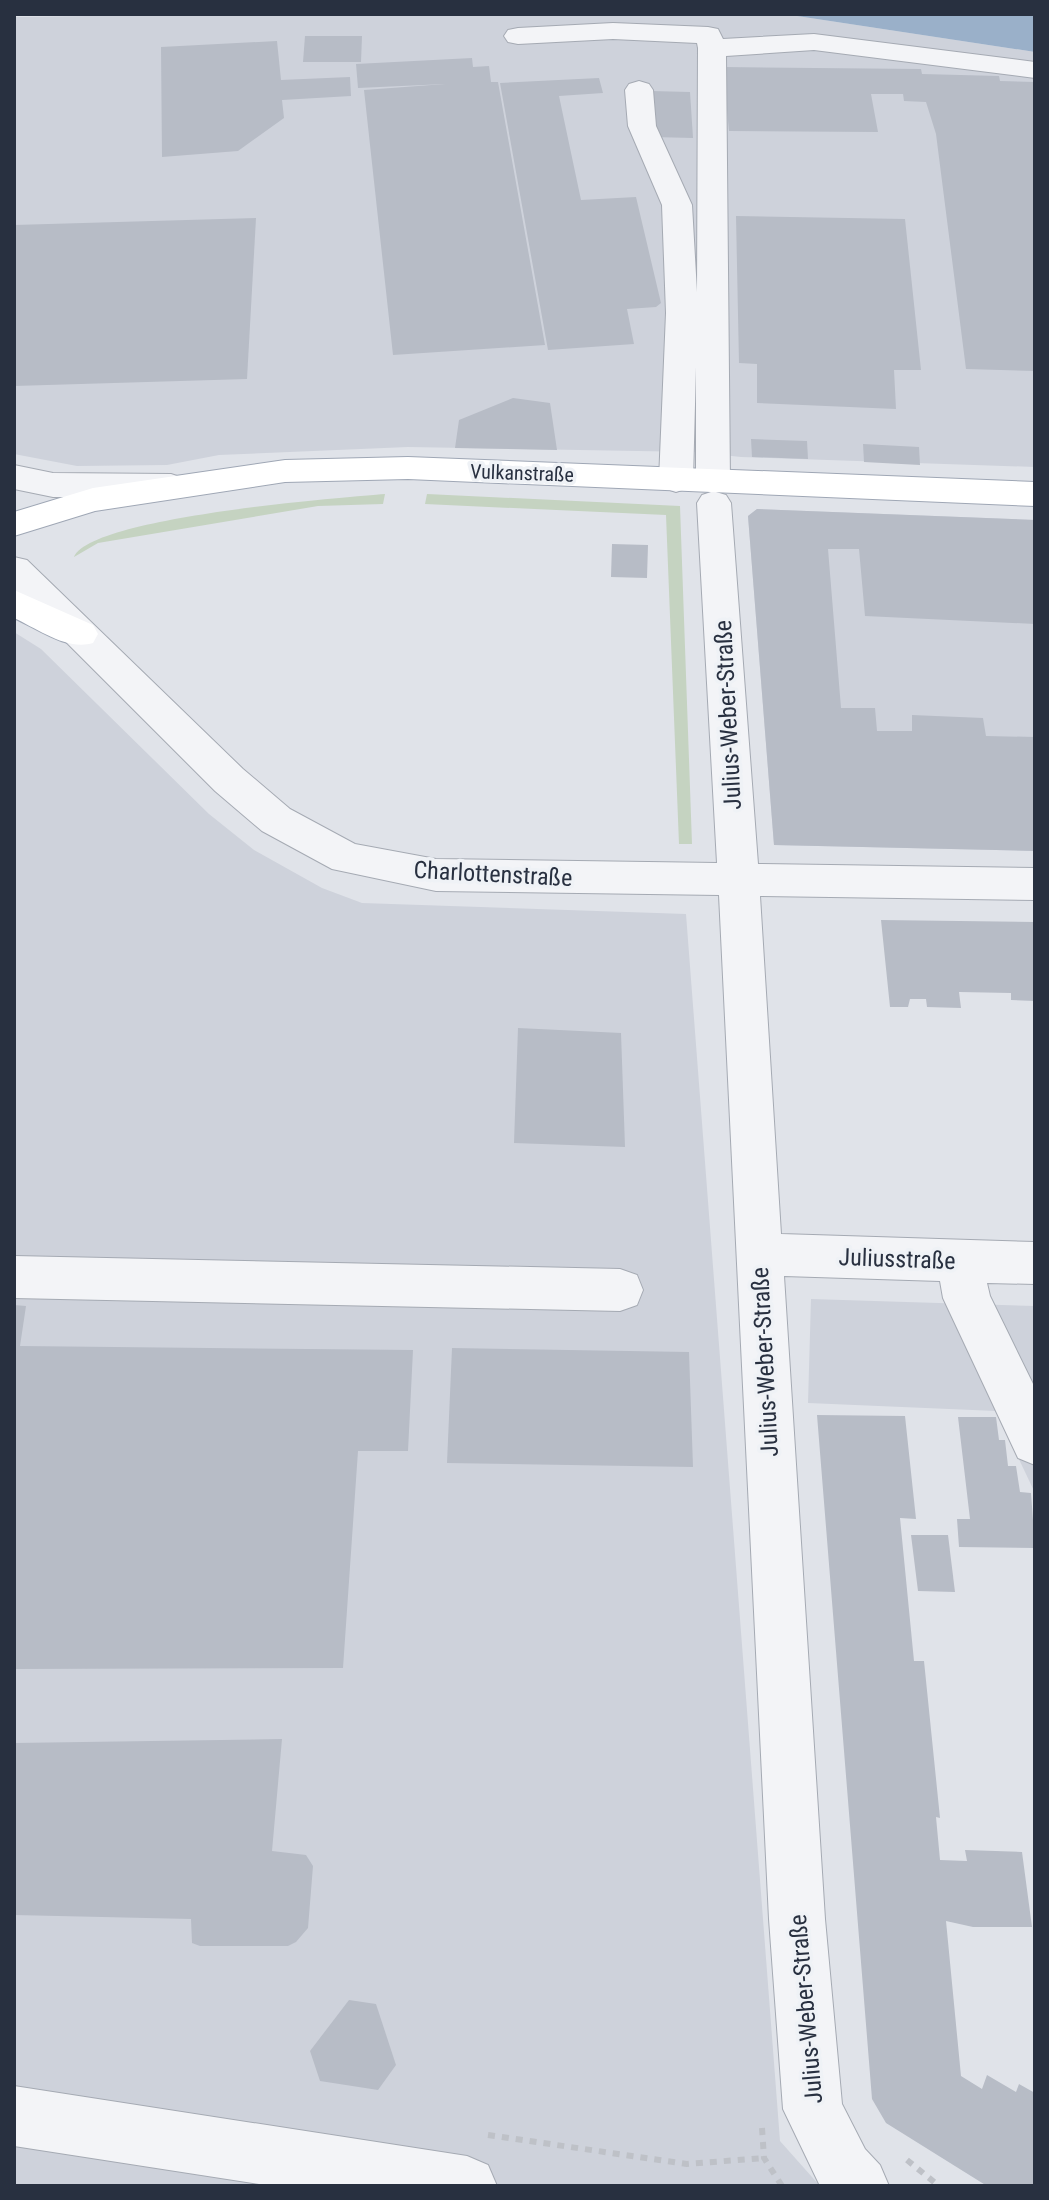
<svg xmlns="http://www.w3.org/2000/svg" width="1049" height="2200" font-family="'Roboto Condensed',sans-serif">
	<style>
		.built { fill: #ced2db }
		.green { fill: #c5d3c1 }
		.water { fill: #9ab0c9 }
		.building { fill: #b7bcc6 }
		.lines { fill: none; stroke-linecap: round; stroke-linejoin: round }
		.minor-casing { stroke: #a5aab3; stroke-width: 2 }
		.major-casing { stroke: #9fa7b5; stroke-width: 2 }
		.path { stroke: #bec1c7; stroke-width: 6; stroke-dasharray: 7 7; stroke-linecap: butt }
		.minor { fill: #f3f4f7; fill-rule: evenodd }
		.major { fill: #fff; fill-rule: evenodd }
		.labels { text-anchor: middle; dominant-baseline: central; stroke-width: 7; stroke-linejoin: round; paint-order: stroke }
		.far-street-label { font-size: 20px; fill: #283040; stroke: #eff2f6 }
		.street-label { font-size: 24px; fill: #283040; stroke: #eff2f6 }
	</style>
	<rect width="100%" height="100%" fill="#e0e3e9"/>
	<g class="built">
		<polygon points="235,14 784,14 1035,52 1035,467 741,457 695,452 408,447 219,455 167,465 77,466 14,454 14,17"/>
		<polygon points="757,509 1035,520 1035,851 774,845 748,516"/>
		<polygon points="14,632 41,649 209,814 254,850 322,888 362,903 686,914 780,2141 820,2186 14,2186"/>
		<polygon points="811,1299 1035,1306 1035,1493 996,1411 808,1403"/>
	</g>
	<g class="green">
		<path d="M385,494l-2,10 -65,2 -220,37 -24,14c17,-40 263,-59 311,-63z"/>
		<polygon points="427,494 680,506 692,844 679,844 666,515 425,504"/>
	</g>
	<polygon class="water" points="784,14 1035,14 1035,52"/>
	<g class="building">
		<polygon points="305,36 362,36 361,62 303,62"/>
		<polygon points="277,41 281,80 350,77 351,96 282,100 284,118 238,151 162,157 161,47"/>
		<polygon points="472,58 473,67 489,66 491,82 498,82 545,345 393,355 364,90 445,84 358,88 356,64"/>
		<polygon points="723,67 921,69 922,74 999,76 1000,81 1035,82 1035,371 966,369 936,134 926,102 904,101 903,94 871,94 878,132 729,131"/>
		<polygon points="599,78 603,93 559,96 581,200 636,197 661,303 656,307 627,309 634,344 548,350 500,83"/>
		<polygon points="651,91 690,92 693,138 653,137"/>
		<polygon points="736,216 905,219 921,370 894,370 896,409 757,403 757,364 739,363"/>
		<polygon points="256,218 247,379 14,386 14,225"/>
		<polygon points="513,398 550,403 557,450 455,448 459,420"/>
		<polygon points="751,439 807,441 808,459 752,457"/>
		<polygon points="863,444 919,447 920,465 864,462"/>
		<polygon points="757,509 1035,520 1035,624 865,616 859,549 828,549 841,708 875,708 877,731 912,731 912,715 983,718 986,736 1035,737 1035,851 774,845 748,516"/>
		<polygon points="612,544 648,545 647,578 611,577"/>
		<polygon points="881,920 1035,922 1035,1001 1011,1000 1011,993 959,992 961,1008 927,1007 926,999 910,999 908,1007 890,1007"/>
		<polygon points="518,1028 621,1033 625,1147 514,1143"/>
		<polygon points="14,1305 26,1306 20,1346 413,1350 408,1451 358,1451 343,1668 14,1669"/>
		<polygon points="452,1348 689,1352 693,1467 447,1463"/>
		<polygon points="817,1415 905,1416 916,1519 900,1518 914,1661 924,1661 940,1818 936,1817 940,1860 967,1861 965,1850 1022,1852 1032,1927 973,1927 946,1921 961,2076 982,2089 987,2075 1016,2092 1019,2084 1035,2093 1035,2186 987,2186 886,2123 872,2099"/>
		<polygon points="958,1417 996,1417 999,1440 1005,1440 1008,1466 1016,1466 1020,1492 1031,1493 1035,1548 959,1547 957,1519 970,1519"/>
		<polygon points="911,1535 948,1535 955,1592 918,1591"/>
		<polygon points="282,1739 272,1851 306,1855 313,1866 308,1928 296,1942 288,1946 200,1946 192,1943 191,1919 14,1915 14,1743"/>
		<polygon points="349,2000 376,2004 396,2065 378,2090 320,2081 310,2051"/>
	</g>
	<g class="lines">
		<defs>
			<g id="minor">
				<polygon points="613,23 708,27 718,29 723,39 814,34 1035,62 1035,78 814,50 726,56 730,481 725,489 716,492 726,495 731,503 758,864 1035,868 1035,900 760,896 781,1234 1035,1242 1035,1284 987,1283 990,1296 1035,1388 1035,1465 1018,1458 943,1298 940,1281 784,1276 825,1919 842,2104 865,2149 880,2165 889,2186 820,2186 783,2109 769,1919 719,895 436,891 332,869 262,831 215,791 14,590 14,557 27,560 243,769 290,809 355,844 436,859 717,863 697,503 702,495 711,492 701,489 696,481 696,367 693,480 688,488 676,492 664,488 659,480 666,313 662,205 628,126 625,90 629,84 639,81 649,84 653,90 656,126 692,205 697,292 698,48 697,43 613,39 518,44 508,42 504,36 508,30 518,28"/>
				<polygon points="14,465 53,473 171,474 183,478 188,486 183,494 171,498 53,497 14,489"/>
				<polygon points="14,1256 620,1269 637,1275 643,1290 637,1305 620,1311 14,1298"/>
				<polygon points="14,2086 467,2156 488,2165 497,2186 272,2186 14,2146"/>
			</g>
			<g id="major">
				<polygon points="408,457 1035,482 1035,506 408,479 285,482 95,511 14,536 14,512 93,488 285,460"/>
				<path d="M14,590l79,35 5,9 -5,9c-26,8 -55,-14 -79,-25z"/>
			</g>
		</defs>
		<use href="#minor" class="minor-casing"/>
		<use href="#major" class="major-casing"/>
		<g class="path">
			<polyline points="762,2128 764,2158 782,2186"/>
			<polyline points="488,2135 687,2164 764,2158"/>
			<polyline points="907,2160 939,2186"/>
		</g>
		<use href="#minor" class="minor"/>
		<use href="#major" class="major"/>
	</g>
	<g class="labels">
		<g class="far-street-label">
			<text transform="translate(522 473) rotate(2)">Vulkanstraße</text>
		</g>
		<g class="street-label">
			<text transform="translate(728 715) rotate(-93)">Julius-Weber-Straße</text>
			<text transform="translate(493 874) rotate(3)">Charlottenstraße</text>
			<text transform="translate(897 1259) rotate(2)">Juliusstraße</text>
			<text transform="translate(765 1362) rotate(-93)">Julius-Weber-Straße</text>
			<text transform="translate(806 2009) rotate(-95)">Julius-Weber-Straße</text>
		</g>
	</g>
	<rect width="1049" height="2200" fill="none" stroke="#283040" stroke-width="32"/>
</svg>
